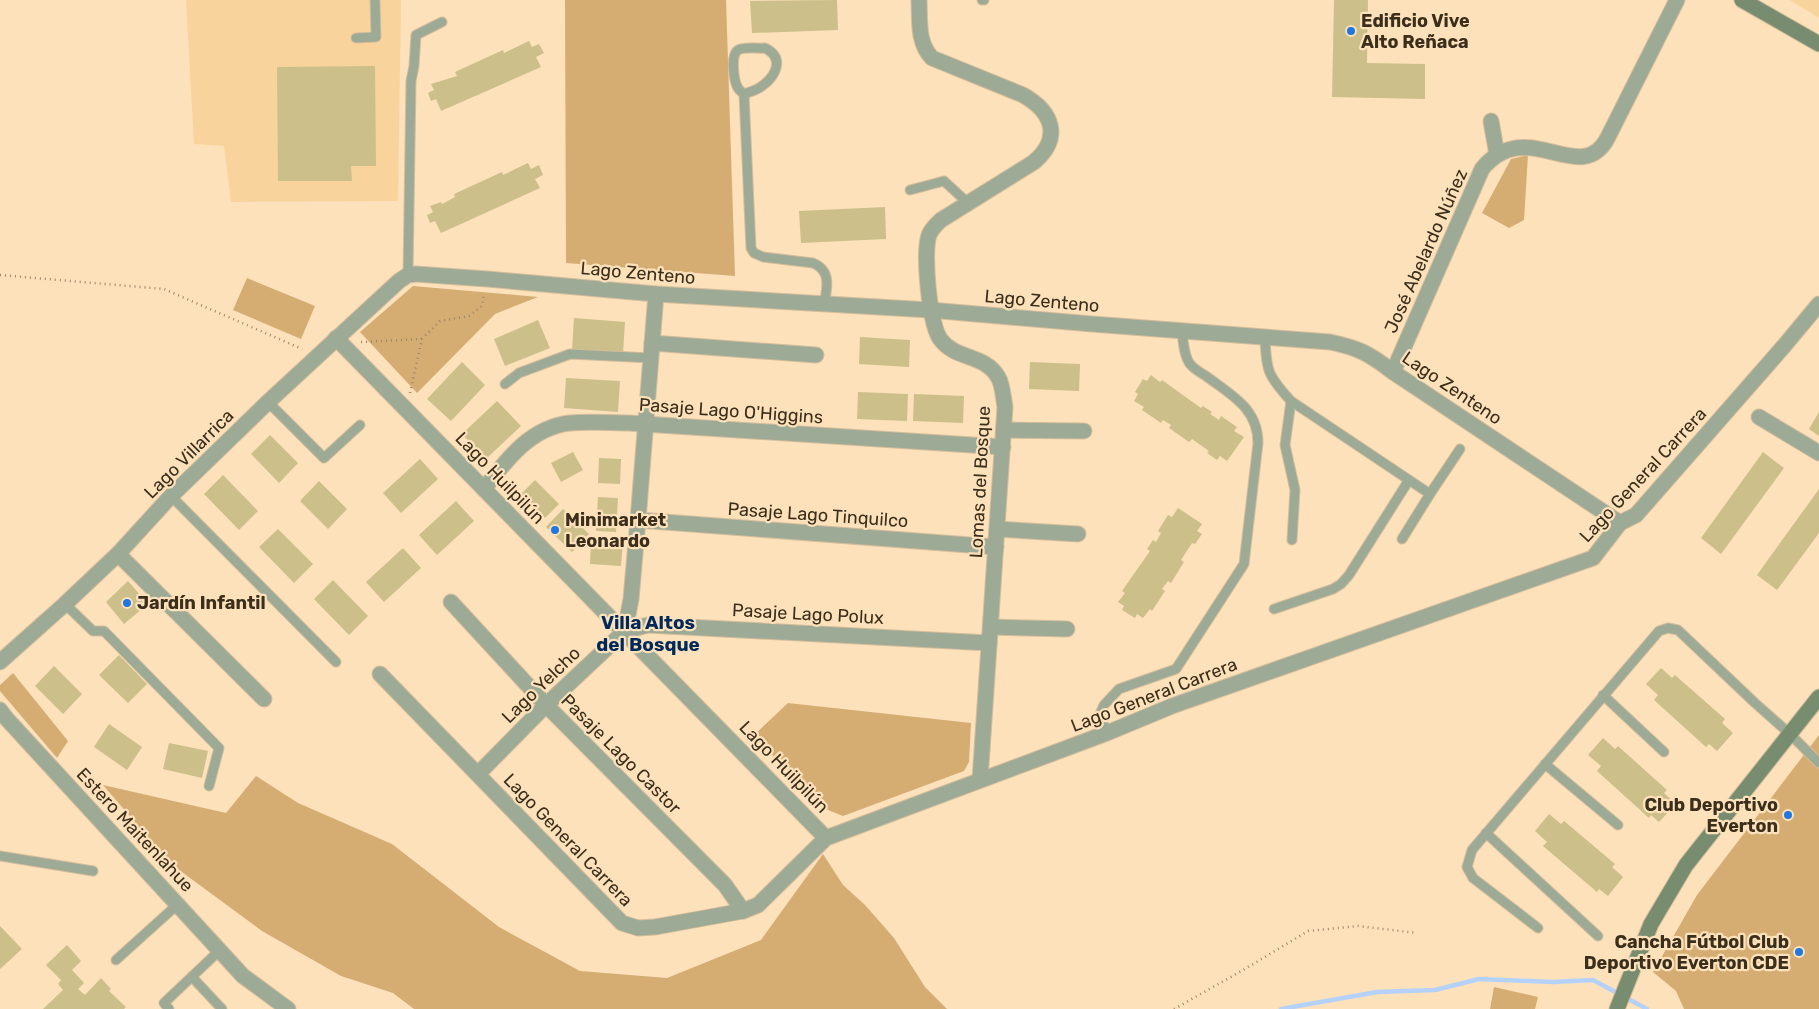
<svg xmlns="http://www.w3.org/2000/svg" width="1819" height="1009" font-family="Rubik,sans-serif">
	<style>
		.built { fill: #f9d39c }
		.green { fill: #d5ad73 }
		.lines { fill: none; stroke-linecap: round; stroke-linejoin: round }
		.stream { stroke: #b4d1f9; stroke-width: 4.5 }
		.building { fill: #ccbf89 }
		.lane-casing { stroke: #d5bd9b; stroke-width: 11 }
		.street-casing { stroke: #d5bd9b; stroke-width: 17 }
		.secondary-casing { stroke: #d5bd9b; stroke-width: 17 }
		.path { stroke: #9a8669; stroke-width: 2.5; stroke-dasharray: 1 4; stroke-linecap: butt }
		.lane { stroke: #9caa96; stroke-width: 9 }
		.street { stroke: #9caa96; stroke-width: 15 }
		.secondary { stroke: #788d70; stroke-width: 15 }
		.poi-dot { fill: #2177e1; stroke: #fce1bb; stroke-width: 2 }
		.labels { text-anchor: middle; dominant-baseline: central; stroke-width: 4.5; stroke-linejoin: round; paint-order: stroke }
		.poi-label { font-size: 18px; font-weight: bold; fill: #3b2e1b; stroke: #fce1bb; text-anchor: start }
		.street-label { font-size: 18px; fill: #3b2e1b; stroke: #fce1bb }
		.neighbourhood-label { font-size: 19px; font-weight: bold; fill: #00295b; stroke: #fce1bb }
	</style>
	<rect width="100%" height="100%" fill="#fce1bb"/>
	<g class="built">
		<polygon points="186,0 401,0 398,201 231,202 224,146 194,144"/>
		<polygon points="1790,0 1819,0 1819,18"/>
	</g>
	<g class="green">
		<polygon points="565,0 726,0 735,276 566,263"/>
		<polygon points="1528,155 1524,220 1509,228 1482,213 1511,159"/>
		<polygon points="247,278 315,306 301,339 233,310"/>
		<polygon points="413,286 538,297 495,314 417,393 360,332"/>
		<polygon points="13,673 68,741 57,758 0,691 0,685"/>
		<polygon points="788,703 971,723 969,762 964,771 843,816 828,810 753,736"/>
		<polygon points="1819,735 1819,1009 1684,1009 1676,991 1653,972 1697,895"/>
		<polygon points="256,776 298,803 392,844 499,927 580,971 667,978 761,940 823,854 843,885 865,905 894,938 925,987 947,1009 414,1009 393,993 341,976 262,931 171,864 103,785 226,813"/>
		<polygon points="1494,987 1538,997 1535,1009 1490,1009"/>
	</g>
	<g class="lines">
		<polyline class="stream" points="1281,1009 1377,992 1435,990 1479,979 1553,982 1593,980 1647,1009"/>
	</g>
	<g class="building">
		<polygon points="837,0 838,30 752,33 750,1"/>
		<polygon points="1334,0 1368,0 1367,63 1425,64 1425,99 1332,97"/>
		<polygon points="529,41 532,47 539,44 544,53 536,57 541,67 441,111 436,99 431,101 428,93 434,90 431,84 457,76 455,72 503,50 504,53"/>
		<polygon points="375,66 376,166 351,166 352,181 278,181 277,67"/>
		<polygon points="528,163 531,169 539,165 543,175 535,179 540,188 441,233 435,221 430,223 427,215 433,212 430,206 441,202 442,204 455,197 454,194 502,172 503,175"/>
		<polygon points="885,207 886,239 801,243 799,211"/>
		<polygon points="574,318 625,322 623,354 572,350"/>
		<polygon points="538,320 550,348 505,366 494,339"/>
		<polygon points="860,337 910,340 909,367 859,364"/>
		<polygon points="462,362 485,385 451,421 427,399"/>
		<polygon points="1030,362 1080,364 1079,391 1029,389"/>
		<polygon points="1151,375 1160,382 1162,380 1201,408 1203,406 1212,412 1210,414 1219,420 1221,416 1237,427 1234,431 1244,437 1227,461 1220,456 1217,460 1207,453 1209,451 1192,439 1189,442 1169,428 1171,425 1163,420 1161,423 1142,410 1144,407 1134,401 1138,394 1135,392 1143,379 1147,381"/>
		<polygon points="566,378 620,381 618,412 564,408"/>
		<polygon points="858,392 908,394 907,421 857,419"/>
		<polygon points="914,394 964,396 963,423 913,421"/>
		<polygon points="497,401 521,426 486,459 462,434"/>
		<polygon points="1819,412 1819,436 1809,429"/>
		<polygon points="270,435 298,463 279,483 251,454"/>
		<polygon points="573,452 583,470 561,482 551,463"/>
		<polygon points="1763,452 1784,468 1721,554 1701,538"/>
		<polygon points="599,458 621,459 620,484 598,483"/>
		<polygon points="420,459 438,479 401,513 383,493"/>
		<polygon points="223,475 258,511 239,530 204,494"/>
		<polygon points="535,480 559,504 545,518 521,494"/>
		<polygon points="319,481 347,509 328,529 300,501"/>
		<polygon points="1819,489 1819,533 1777,590 1757,575"/>
		<polygon points="598,497 618,498 616,532 596,531"/>
		<polygon points="456,501 474,521 437,555 419,535"/>
		<polygon points="1178,508 1202,524 1197,531 1202,534 1195,544 1192,543 1181,560 1184,562 1171,583 1168,581 1162,589 1165,591 1152,611 1150,609 1143,618 1137,614 1135,618 1122,610 1124,606 1118,602 1125,593 1122,591 1150,551 1147,549 1153,540 1156,542 1161,533 1158,531 1168,515 1172,517"/>
		<polygon points="563,509 589,534 572,552 546,527"/>
		<polygon points="278,529 313,564 294,583 259,547"/>
		<polygon points="591,540 623,542 621,566 590,564"/>
		<polygon points="403,548 421,568 384,602 366,582"/>
		<polygon points="333,580 368,616 349,635 314,599"/>
		<polygon points="128,581 148,604 124,624 106,602"/>
		<polygon points="119,655 147,684 128,703 99,675"/>
		<polygon points="54,666 82,694 63,714 35,686"/>
		<polygon points="1661,668 1672,678 1675,675 1725,719 1722,723 1733,733 1717,751 1709,744 1706,747 1654,700 1658,695 1646,684"/>
		<polygon points="109,724 142,747 127,770 94,747"/>
		<polygon points="1603,738 1615,749 1618,746 1667,790 1664,793 1676,804 1659,822 1651,815 1649,818 1597,771 1601,766 1588,755"/>
		<polygon points="169,743 208,751 202,778 163,769"/>
		<polygon points="1549,814 1561,824 1564,821 1615,864 1612,867 1623,877 1608,896 1599,889 1597,892 1543,846 1547,842 1535,831"/>
		<polygon points="0,926 22,949 0,969"/>
		<polygon points="67,945 81,961 72,970 84,983 78,989 85,995 101,978 111,989 109,991 126,1007 124,1009 43,1009 63,990 58,984 61,980 46,965"/>
	</g>
	<g class="lines">
		<defs>
			<g id="lane">
				<polyline points="982,0 984,0"/>
				<polyline points="356,38 376,37 375,0"/>
				<path d="M765,48c20,10 11,28 -3,38 -5,4 -12,6 -18,8 -1,-1 -5,-4 -6,-6 -4,-6 -8,-33 0,-38 6,-4 20,-1 27,-2z"/>
				<path d="M744,94l7,154 3,5 9,4 50,6c19,8 14,25 11,42"/>
				<polyline points="910,190 944,181 968,203"/>
				<polyline points="408,275 411,81 414,66 416,35 442,22"/>
				<path d="M1265,337c1,34 3,39 26,64l139,93 -28,45"/>
				<polyline points="505,384 519,373 570,354 651,358"/>
				<polyline points="1291,401 1285,445 1295,490 1292,540"/>
				<polyline points="268,402 324,458 360,425"/>
				<polyline points="1430,494 1460,449"/>
				<polyline points="171,496 336,662"/>
				<polyline points="65,604 93,631 104,631 219,748 209,786"/>
				<polyline points="1274,609 1333,589 1341,584 1349,575 1409,480"/>
				<polyline points="1603,695 1664,752"/>
				<path d="M1100,714l4,-9 15,-16 57,-20 68,-105 14,-121c0,-35 -27,-48 -52,-67 -5,-3 -12,-7 -16,-12 -6,-8 -7,-23 -8,-33"/>
				<polyline points="1101,718 1107,733"/>
				<polyline points="1545,764 1618,825"/>
				<polyline points="1486,833 1598,936"/>
				<polyline points="0,856 93,871"/>
				<polyline points="1538,928 1473,878 1467,867 1472,850 1659,631 1668,628 1678,630 1755,703 1790,734 1819,763"/>
				<polyline points="116,960 178,904"/>
				<polyline points="192,977 222,1009"/>
				<polyline points="169,1009 164,1003 220,950"/>
			</g>
			<g id="street">
				<path d="M919,0c1,21 -2,42 13,58l91,37c30,17 39,43 11,67l-93,58c-5,5 -9,8 -12,15 -6,17 0,91 12,105 15,20 44,14 57,37 5,8 5,20 7,30l-25,373"/>
				<polyline points="1491,121 1497,155"/>
				<polyline points="336,338 826,838"/>
				<polyline points="652,343 816,355"/>
				<path d="M1393,372l89,-203c45,-55 98,19 125,-30l70,-139"/>
				<polyline points="1759,417 1819,453"/>
				<polyline points="1004,430 1084,431"/>
				<path d="M484,489c22,-29 47,-62 86,-66 20,-2 40,0 59,0l374,24"/>
				<polyline points="638,520 996,547"/>
				<polyline points="997,529 1078,534"/>
				<polyline points="118,554 264,699"/>
				<polyline points="451,602 546,705 725,885 743,911"/>
				<polyline points="991,627 1067,629"/>
				<polyline points="625,631 648,625 989,643"/>
				<path d="M0,662l65,-58 53,-50 53,-58 97,-94 131,-121 9,-6 8,-1 71,5 169,15 274,16 162,14 238,18c29,6 40,12 63,30l227,151"/>
				<polyline points="380,674 622,923 638,928 655,927 743,911 758,905 826,838 1107,733 1172,706 1593,558 1620,523 1636,515 1784,346 1819,304"/>
				<polyline points="0,710 6,718 243,976 288,1009"/>
				<polyline points="478,774 546,705 625,631 631,599 638,520 656,294"/>
			</g>
			<g id="secondary">
				<polyline points="1742,0 1819,44"/>
				<polyline points="1617,1009 1651,924 1686,865 1819,697"/>
			</g>
		</defs>
		<use href="#lane" class="lane-casing"/>
		<use href="#street" class="street-casing"/>
		<use href="#secondary" class="secondary-casing"/>
		<g class="path">
			<polyline points="0,275 164,289 302,349"/>
			<polyline points="361,342 422,339"/>
			<polyline points="410,393 422,339 440,321 469,316 482,306 484,293"/>
			<polyline points="1174,1009 1245,969 1308,931 1358,926 1417,933"/>
		</g>
		<use href="#lane" class="lane"/>
		<use href="#street" class="street"/>
		<use href="#secondary" class="secondary"/>
	</g>
	<g class="poi-dot">
		<circle cx="1351" cy="31" r="5"/>
		<circle cx="555" cy="530" r="5"/>
		<circle cx="127" cy="603" r="5"/>
		<circle cx="1788" cy="815" r="5"/>
		<circle cx="1799" cy="952" r="5"/>
	</g>
	<g class="labels">
		<g class="poi-label">
			<text x="1361" y="21">Edificio Vive<tspan x="1361" dy="21">Alto Reñaca</tspan></text>
			<text x="565" y="520">Minimarket<tspan x="565" dy="21">Leonardo</tspan></text>
			<text x="137" y="603">Jardín Infantil</text>
			<text x="1778" y="805" text-anchor="end">Club Deportivo<tspan x="1778" dy="21">Everton</tspan></text>
			<text x="1789" y="942" text-anchor="end">Cancha Fútbol Club<tspan x="1789" dy="21">Deportivo Everton CDE</tspan></text>
		</g>
		<g class="street-label">
			<text transform="translate(1426 251) rotate(-66)">José Abelardo Núñez</text>
			<text transform="translate(638 273) rotate(5)">Lago Zenteno</text>
			<text transform="translate(1042 301) rotate(5)">Lago Zenteno</text>
			<text transform="translate(1452 388) rotate(34)">Lago Zenteno</text>
			<text transform="translate(731 411) rotate(4)">Pasaje Lago O'Higgins</text>
			<text transform="translate(189 454) rotate(-45)">Lago Villarrica</text>
			<text transform="translate(1643 475) rotate(-47)">Lago General Carrera</text>
			<text transform="translate(500 478) rotate(46)">Lago Huilpilún</text>
			<text transform="translate(980 482) rotate(-87)">Lomas del Bosque</text>
			<text transform="translate(818 515) rotate(4)">Pasaje Lago Tinquilco</text>
			<text transform="translate(808 614) rotate(3)">Pasaje Lago Polux</text>
			<text transform="translate(541 685) rotate(-44)">Lago Yelcho</text>
			<text transform="translate(1154 695) rotate(-21)">Lago General Carrera</text>
			<text transform="translate(621 754) rotate(45)">Pasaje Lago Castor</text>
			<text transform="translate(784 767) rotate(46)">Lago Huilpilún</text>
			<text transform="translate(135 830) rotate(47)">Estero Maitenlahue</text>
			<text transform="translate(568 840) rotate(46)">Lago General Carrera</text>
		</g>
		<g class="neighbourhood-label">
			<text x="648" y="622">Villa Altos<tspan x="648" dy="22">del Bosque</tspan></text>
		</g>
	</g>
</svg>
